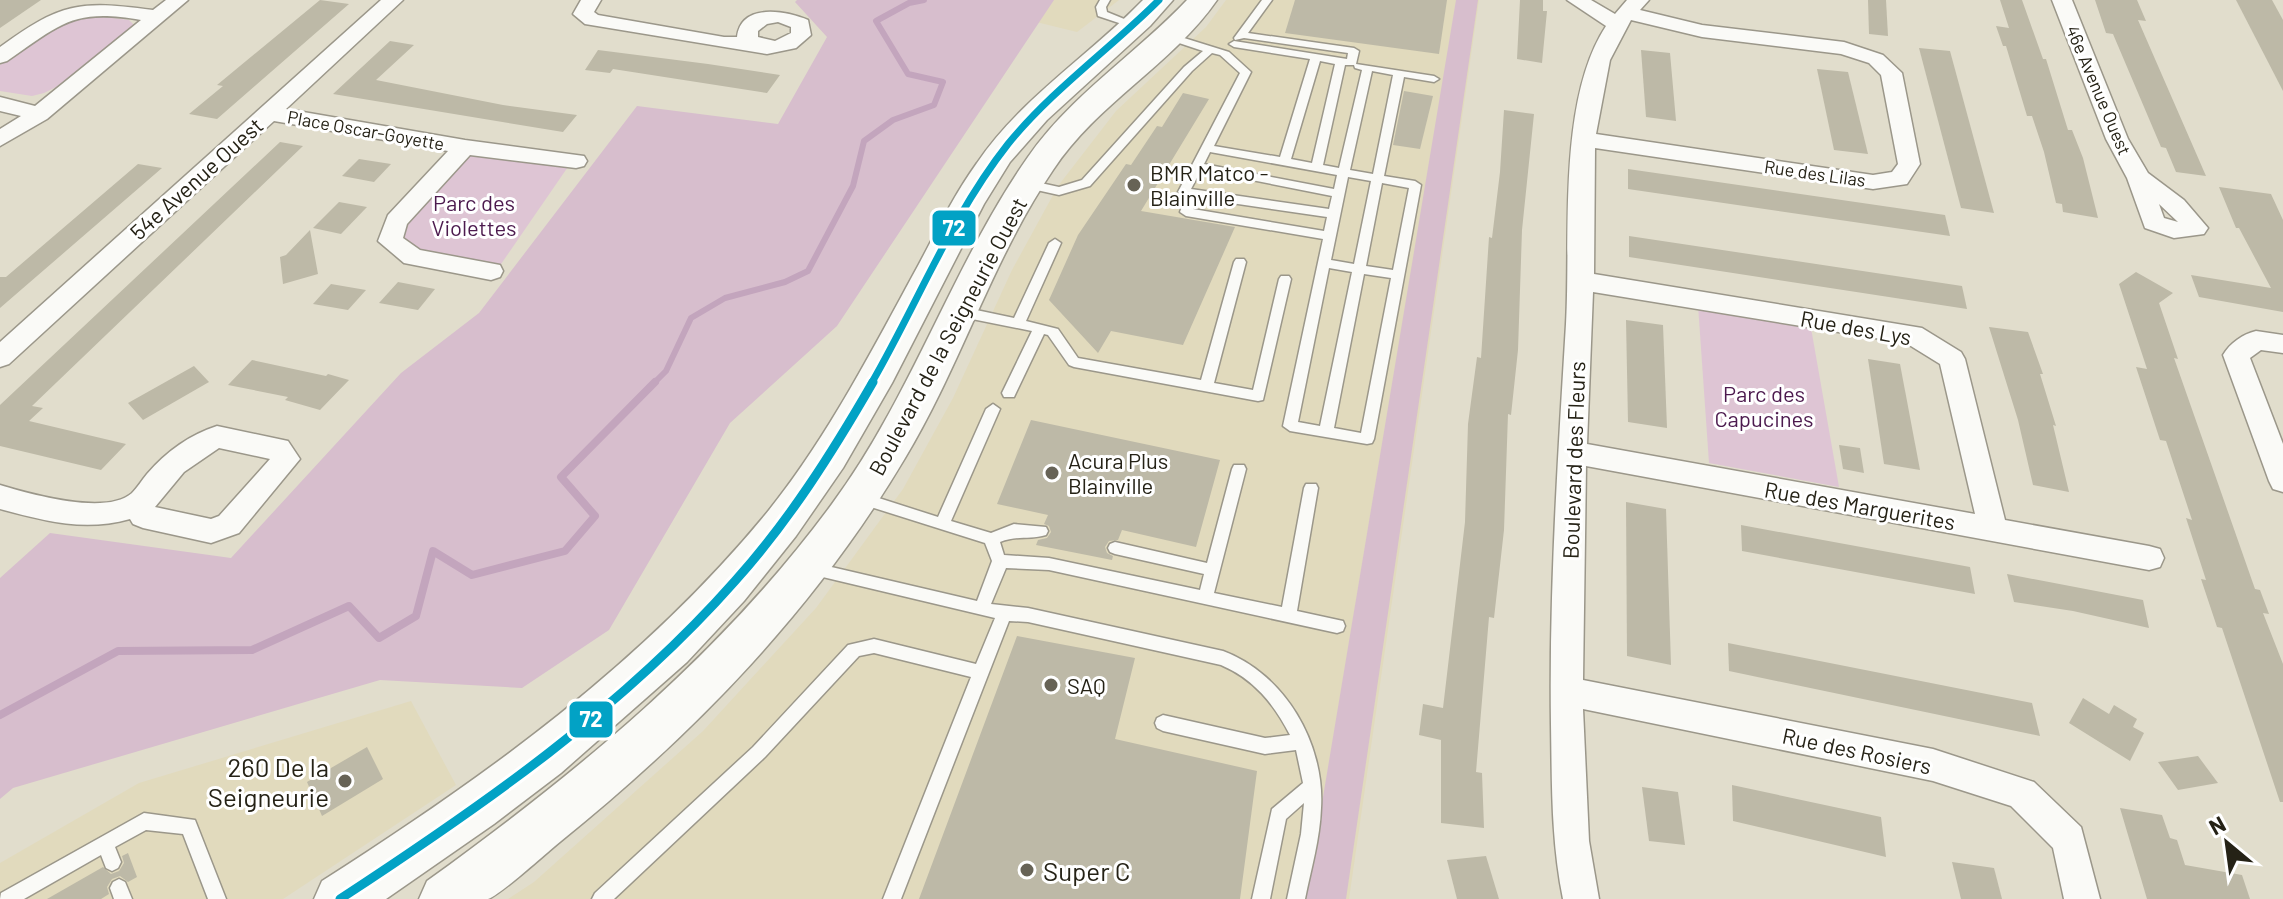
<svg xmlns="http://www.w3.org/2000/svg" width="2283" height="899" font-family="Barlow,sans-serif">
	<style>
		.built { fill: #e1dabd }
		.green { fill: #dec5d4 }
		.forest { fill: #d7becd }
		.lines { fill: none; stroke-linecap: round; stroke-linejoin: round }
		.stream-far1 { stroke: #c3a5bd; stroke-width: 6 }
		.stream { stroke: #c3a5bd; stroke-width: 8 }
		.building { fill: #bdb9a7 }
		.lane-casing { stroke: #9b978a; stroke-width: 3 }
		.street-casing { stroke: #9b978a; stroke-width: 3 }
		.secondary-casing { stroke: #9b978a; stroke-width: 3 }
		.lane { fill: #fafaf7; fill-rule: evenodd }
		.street { fill: #fafaf7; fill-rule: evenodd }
		.secondary { fill: #fafaf7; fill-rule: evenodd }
		.bus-1-far1-casing { stroke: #fff; stroke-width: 12 }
		.bus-1-casing { stroke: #fff; stroke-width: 15 }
		.bus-1-far1 { stroke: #02a2c5; stroke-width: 7 }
		.bus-1 { stroke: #02a2c5; stroke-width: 9 }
		.poi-dot { fill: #676356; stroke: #fff; stroke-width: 3 }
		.labels { text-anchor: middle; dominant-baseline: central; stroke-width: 6; stroke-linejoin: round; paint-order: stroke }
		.far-street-label { font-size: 18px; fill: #252216; stroke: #fff }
		.poi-label { font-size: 22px; fill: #252216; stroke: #fff; text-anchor: start }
		.street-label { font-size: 22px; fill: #252216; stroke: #fff }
		.park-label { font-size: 22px; fill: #4c1a4e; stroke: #fff }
		.near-poi-label { font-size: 26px; fill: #252216; stroke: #fff; text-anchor: end }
		.line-badge { stroke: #fff; stroke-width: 3 }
		.badge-label { font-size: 22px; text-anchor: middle; font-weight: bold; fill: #fff }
	</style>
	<rect width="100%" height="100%" fill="#e1ddcc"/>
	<g class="built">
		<polygon points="1041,0 1119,0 1077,32 1028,20"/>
		<polygon points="1226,0 1479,0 1349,899 508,899 534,882 703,731 816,608 903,489 953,398 1012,270 1058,186 1116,111 1206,27"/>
		<polygon points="411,701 456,785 283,899 0,899 0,863 139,783"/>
	</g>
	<g class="green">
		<polygon points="90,15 129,20 134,25 131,31 56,87 44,93 32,96 0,91 0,65 62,21"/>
		<polygon points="466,147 572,161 499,267 421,259 396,243 399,222"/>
		<polygon points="1698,305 1811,328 1839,487 1709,463"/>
	</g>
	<g class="forest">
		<polygon points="797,0 1054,0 837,326 730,423 609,630 522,688 380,680 13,788 0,799 0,578 50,533 231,558 401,373 479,313 637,106 778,124 827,37 795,2"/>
		<polygon points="1456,0 1478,0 1346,899 1306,899"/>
	</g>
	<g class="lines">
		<polyline class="stream-far1" points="653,384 666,371 691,318 725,298 785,282 808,271 853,186 864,141 893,120 934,105 943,82 908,74 876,21 909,3 924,0"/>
		<polyline class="stream" points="0,715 118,651 252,650 349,606 379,638 416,616 433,551 472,575 565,551 595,516 561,477 655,382"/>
	</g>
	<g class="building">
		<polygon points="0,0 41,0 0,28"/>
		<polygon points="320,0 349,4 217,119 189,114 223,86 217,85"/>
		<polygon points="1295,0 1447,0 1439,54 1285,33"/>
		<polygon points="1520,0 1543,0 1543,11 1547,11 1542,63 1517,59"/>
		<polygon points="1868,0 1886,0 1888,36 1869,34"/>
		<polygon points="2000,0 2022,0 2043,59 2046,59 2068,130 2072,130 2083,158 2098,218 2063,212 2062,204 2056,203 2044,152 2032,116 2027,116 2006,46 2003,46 1996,26 2009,28"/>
		<polygon points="2095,0 2137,0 2146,21 2138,20 2206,176 2176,172 2166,148 2161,147 2113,34 2106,33"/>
		<polygon points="2236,0 2272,0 2283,20 2283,91"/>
		<polygon points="390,41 414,45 376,80 503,105 577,115 563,132 333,94"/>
		<polygon points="1919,48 1950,51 1994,213 1961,208"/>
		<polygon points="598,50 708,64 780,75 767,93 613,69 610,73 585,70"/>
		<polygon points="1641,50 1670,53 1676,121 1646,117"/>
		<polygon points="1817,69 1848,72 1868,154 1834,150"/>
		<polygon points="1404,91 1433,96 1420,149 1393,145"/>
		<polygon points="1183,93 1209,99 1141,211 1235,227 1183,345 1111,331 1098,353 1049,300 1078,235 1126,164 1131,165 1157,126 1162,127"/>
		<polygon points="1504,110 1534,114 1522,230 1518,350 1511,415 1508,414 1504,530 1494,618 1489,617 1476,772 1482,773 1484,828 1441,823 1441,740 1419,735 1423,704 1443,708 1465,522 1468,424 1477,357 1481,358 1489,237 1492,238 1500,172"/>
		<polygon points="280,142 303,146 32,406 43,408 29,421 126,444 101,470 0,446 0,405"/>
		<polygon points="359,159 391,164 374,182 342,176"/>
		<polygon points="138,164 162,168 0,308 0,277 6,277"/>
		<polygon points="1628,169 1945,215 1950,236 1628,189"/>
		<polygon points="2219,187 2271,194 2283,220 2283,312 2199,297 2191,275 2271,288 2239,228 2236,228"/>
		<polygon points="339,202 367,207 341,234 313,228"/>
		<polygon points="310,230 318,274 283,284 280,257 286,255"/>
		<polygon points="1629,236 1962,286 1967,309 1629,257"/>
		<polygon points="2136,272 2173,293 2159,303 2178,359 2174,358 2255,589 2260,590 2269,614 2263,613 2283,664 2283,802 2280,802 2222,628 2217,627 2201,579 2206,580 2186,518 2192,520 2166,441 2160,440 2136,367 2147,369 2119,284"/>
		<polygon points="398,282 435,289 418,310 379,303"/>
		<polygon points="331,284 366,290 348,310 313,304"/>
		<polygon points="1626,320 1663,325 1667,428 1628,422"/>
		<polygon points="1989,327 2028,332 2043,374 2040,374 2056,426 2053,425 2069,492 2033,485 2018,420"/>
		<polygon points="1868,359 1900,364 1920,470 1884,464"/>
		<polygon points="252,360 326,376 328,374 349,380 320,410 285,400 288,397 228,385"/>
		<polygon points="194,366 209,382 143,420 128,403"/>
		<polygon points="1031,420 1220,460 1196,547 1122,530 1118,540 1109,541 1105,547 1107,553 1113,556 1112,560 1036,545 1038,540 1047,538 1051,532 1049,526 1044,524 1048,515 997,504"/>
		<polygon points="1839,445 1860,448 1864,473 1843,469"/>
		<polygon points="1626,502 1666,509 1671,665 1627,656"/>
		<polygon points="1741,525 1970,567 1975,594 1742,551"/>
		<polygon points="2007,574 2143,600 2149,628 2073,611 2014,602"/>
		<polygon points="1017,636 1135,658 1115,739 1257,771 1240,899 919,899"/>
		<polygon points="1728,643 2032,703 2040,736 1729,671"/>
		<polygon points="2083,698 2109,714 2114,705 2137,719 2133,727 2144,733 2130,761 2069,723"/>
		<polygon points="367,747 383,779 322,816 307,782"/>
		<polygon points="2198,756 2218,783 2178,790 2158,762"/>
		<polygon points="1732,785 1881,817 1886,857 1733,821"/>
		<polygon points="1642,787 1678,792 1685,845 1649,841"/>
		<polygon points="2120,808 2162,815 2170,838 2177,840 2185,865 2242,875 2250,899 2147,899"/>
		<polygon points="128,853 137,877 128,882 120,876 112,879 107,887 109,894 101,899 47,899 103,867 111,874 119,871 124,863 122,856"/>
		<polygon points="1486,856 1499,899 1457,899 1447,860"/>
		<polygon points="1952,862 1994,868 2002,899 1961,899"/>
	</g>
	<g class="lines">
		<defs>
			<g id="lane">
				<polygon points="1100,0 1110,0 1106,7 1107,12 1139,25 1134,28 1098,16 1096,7"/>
				<path d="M1262,0h10l-24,33 106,15 5,3 -3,13 78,12 5,3 -5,3 -30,-5 -20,99 31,5 6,4 -47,254 -2,4 -5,1 -77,-13 -7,-5 40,-187 -137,-23 -6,-4 6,-16 -8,-4 62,-119 -20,-18 -8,-2 -20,18 -102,115 -31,9 -36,-8 -2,-3 6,-4 32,7 23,-7 102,-113 19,-16 -39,-13v-4l4,-1 61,19 22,20 -37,74 66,11 30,-98 -76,-12 -5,-3 5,-3 113,18 1,-6 -104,-15 -9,2 -1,-2zM1320,61l15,3 -23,99 -21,-4zM1345,65h9l1,3 7,2 -23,98 -16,-3zM1372,71l21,4 -20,99 -23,-4zM1210,152l127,23 -3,14 -130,-25zM1201,170l131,26 -3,13 -138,-20zM1348,177l23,4 -17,83 -23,-4zM1382,183l27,5 -16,82 -27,-4zM1197,198l130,19 -3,14 -131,-22zM1329,268l23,4 -32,154 -22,-4zM1364,274l27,4 -30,155 -27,-5z"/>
				<polygon points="1055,239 1061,243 1026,321 1058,329 1078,358 1201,380 1234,262 1236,259 1244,259 1246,262 1214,383 1253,390 1279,279 1281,276 1289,276 1291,279 1263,400 1258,401 1074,367 1069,365 1048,335 1044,334 1014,397 1004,397 1002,393 1032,331 962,317 956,312 962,307 1014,318 1049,243"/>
				<path d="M993,404l7,5 -49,112 40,12 23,-9 32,3 2,4 -2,4c-16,5 -29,0 -46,7l4,13 45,3 151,32 4,-16 -89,-20 -5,-2 -2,-4 2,-4 5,-2 92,21 25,-94 2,-4h10l2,4 -32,124 68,14 22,-119 2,-4h10l2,4 -21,123 46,10 2,5 -2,5 -6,2 -288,-63 -43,-2 -15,36 37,4 195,43c62,23 102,93 98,157 -1,31 -10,61 -16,91h-18l14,-65 3,-31 -18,16 -16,80h-18l20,-90 31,-26 -7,-33 -31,4 -102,-23 -6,-3 -2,-5 2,-5 6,-3 102,23 25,-3c-16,-31 -36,-56 -69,-70l-193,-43 -19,-1 -108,278h-18l88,-222 -97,-24 -15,3 -94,101 -151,142h-22l3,-6 158,-146 95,-102 26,-6 102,25 19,-46 -185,-44 -5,-2 -3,-4 3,-4 5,-2 167,39 15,-40 -7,-18 -130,-41 -2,-4 2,-4 5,-2 78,25 48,-108z"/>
				<polygon points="144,813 195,820 226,899 208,899 183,834 146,830 115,847 121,862 118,868 112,871 106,868 101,855 24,899 0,899 1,893"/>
				<polygon points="119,879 125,882 132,899 114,899 110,888 113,882"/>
			</g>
			<g id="street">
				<path d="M166,0h22l-141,119 -47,27v-17l21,-13 -21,-5v-14l35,9 106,-86c-68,-12 -80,4 -134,41l-7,2v-16c61,-44 78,-47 153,-37z"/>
				<polygon points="381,0 403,0 286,109 465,140 584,156 587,161 584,166 576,168 470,155 407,224 403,238 420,250 500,265 503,271 500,277 491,280 404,263 378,241 388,215 448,151 274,121 9,364 0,367 0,342"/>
				<path d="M581,0h20l-7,12 4,3 126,22h13c4,-35 49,-26 71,-17l3,15 -15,13 -29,6 -182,-30 -12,-10zM778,22l13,5v6l-16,8 -17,-4v-6l9,-7z"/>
				<path d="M1567,0h24l24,14 12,-14h22l-9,10 62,15 142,17 39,13 19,18 18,91 -13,20 -34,5 -278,-41 -1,126 328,54 39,24 4,7 40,161 144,26 11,3 4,9 -4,9 -11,3 -563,-104 -3,214 350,69 101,33 47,45 19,72h-36l-11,-51 -42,-42 -78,-25 -350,-72 6,132 10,58h-36c-12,-58 -11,-117 -12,-175 -2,-134 7,-267 15,-400 5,-88 -9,-223 40,-298zM1631,20l71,17 139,17 28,9 12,12 17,89 -6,8 -19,3 -277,-41 14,-74zM1593,292l313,51 34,21 35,150 -388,-70z"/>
				<path d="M2052,0h20l56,139 20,34 36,27 24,28 -4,6 -30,4 -29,-10 -18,-50 -21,-39zM2159,204l19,18 -14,-4z"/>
				<path d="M2256,331l27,4v18l-22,-3 -11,8 33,86v48l-10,-3 -4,-8 -46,-126c7,-12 20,-21 33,-24z"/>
				<path d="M217,426l71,15 12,18 -61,74 -28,10 -68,-15 -10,-4 -3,-5c-46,13 -85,2 -130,-10v-24c30,9 106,31 132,8 5,-5 10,-13 15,-19 19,-22 42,-39 70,-48zM219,448l51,11 -51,57 -8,3 -56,-12 29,-35z"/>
			</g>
			<g id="secondary">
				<path d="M1143,0h30l-23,26 -103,94 -37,42 -26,42 -92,179 -49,85 -47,68 -52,65 -57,61 -126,111 -67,51 -108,75h-72l8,-18c163,-104 319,-216 443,-366 62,-76 107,-165 154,-251 18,-34 35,-69 58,-101 44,-65 112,-107 166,-163z"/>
				<path d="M1187,0h30c-45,65 -120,103 -164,170 -61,90 -92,195 -148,288 -89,150 -209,274 -344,383 -15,12 -58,52 -73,58 -14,0 -52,0 -69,0l8,-18c151,-109 294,-226 405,-377 80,-108 120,-238 196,-347 43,-62 108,-103 159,-157z"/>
			</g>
		</defs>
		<use href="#lane" class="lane-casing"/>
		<use href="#street" class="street-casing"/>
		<use href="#secondary" class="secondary-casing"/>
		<use href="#lane" class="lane"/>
		<use href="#street" class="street"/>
		<use href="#secondary" class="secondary"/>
		<defs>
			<path id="bus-1-far1" d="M871,384c46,-79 80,-168 137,-240 44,-54 102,-95 151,-144"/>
			<path id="bus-1" d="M340,899c142,-93 282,-190 395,-318 54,-60 97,-128 138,-199"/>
		</defs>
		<use href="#bus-1-far1" class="bus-1-far1-casing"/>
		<use href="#bus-1" class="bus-1-casing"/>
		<use href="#bus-1-far1" class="bus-1-far1"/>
		<use href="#bus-1" class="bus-1"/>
	</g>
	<g class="poi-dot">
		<circle cx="1134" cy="185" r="8"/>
		<circle cx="1052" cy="473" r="8"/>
		<circle cx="1051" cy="685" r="8"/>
		<circle cx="345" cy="781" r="8"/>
		<circle cx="1027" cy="870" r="8"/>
	</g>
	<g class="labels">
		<g class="far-street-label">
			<text transform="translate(2099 90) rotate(67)">46e Avenue Ouest</text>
			<text transform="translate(366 130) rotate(10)">Place Oscar-Goyette</text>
			<text transform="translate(1815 173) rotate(8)">Rue des Lilas</text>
		</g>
		<g class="poi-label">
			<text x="1150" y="172">BMR Matco -<tspan x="1150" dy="25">Blainville</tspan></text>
			<text x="1068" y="460">Acura Plus<tspan x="1068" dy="25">Blainville</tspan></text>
			<text x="1067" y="685">SAQ</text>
		</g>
		<g class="street-label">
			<text transform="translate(196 178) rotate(-42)">54e Avenue Ouest</text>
			<text transform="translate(1856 327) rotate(10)">Rue des Lys</text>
			<text transform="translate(947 336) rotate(-62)">Boulevard de la Seigneurie Ouest</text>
			<text transform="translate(1573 460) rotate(-88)">Boulevard des Fleurs</text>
			<text transform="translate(1860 505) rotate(10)">Rue des Marguerites</text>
			<text transform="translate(1857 750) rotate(12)">Rue des Rosiers</text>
		</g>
		<g class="park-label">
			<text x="474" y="202">Parc des<tspan x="474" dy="25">Violettes</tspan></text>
			<text x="1764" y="393">Parc des<tspan x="1764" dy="25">Capucines</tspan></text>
		</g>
		<g class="near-poi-label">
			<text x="329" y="766">260 De la<tspan x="329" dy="30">Seigneurie</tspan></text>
			<text x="1043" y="870" text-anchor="start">Super C</text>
		</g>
	</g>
	<g class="line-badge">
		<rect x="931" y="209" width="46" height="38" rx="8" fill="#02a2c5"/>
		<rect x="568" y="700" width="46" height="39" rx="8" fill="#02a2c5"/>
	</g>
	<g class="badge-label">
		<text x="954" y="236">72</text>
		<text x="591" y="727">72</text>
	</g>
	<g transform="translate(2227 843) rotate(331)" stroke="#ffffff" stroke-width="6" paint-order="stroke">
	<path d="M0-6L14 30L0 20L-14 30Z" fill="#252216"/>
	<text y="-12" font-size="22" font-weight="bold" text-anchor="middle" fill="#252216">N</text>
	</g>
</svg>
